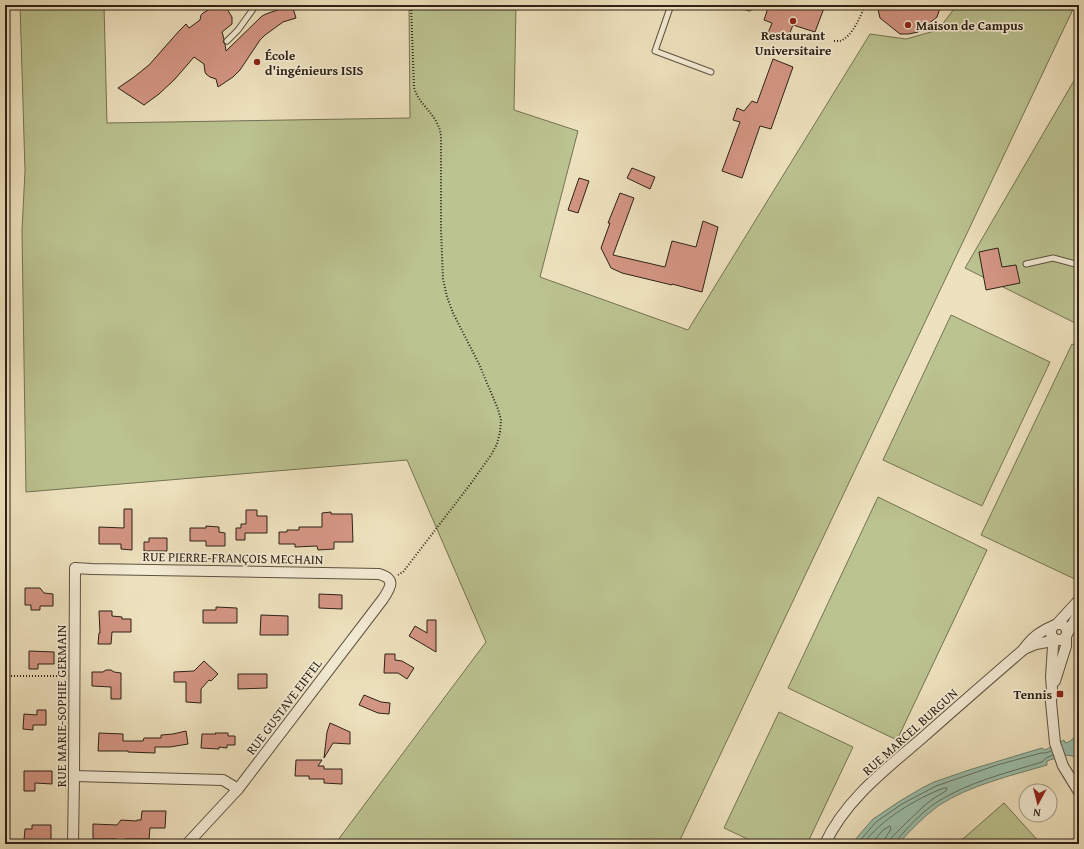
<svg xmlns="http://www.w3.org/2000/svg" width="1084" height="849" font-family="'Gentium Book Plus',serif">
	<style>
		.green { fill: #bbc390; stroke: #747253 }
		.water { fill: #9bbfab; stroke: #6f806f }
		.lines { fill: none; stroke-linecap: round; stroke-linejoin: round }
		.shore { stroke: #647060; stroke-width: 1 }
		.building { fill: #d49684; stroke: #2d2116 }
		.lane-casing { stroke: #5d5140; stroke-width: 7 }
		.street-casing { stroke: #5d5140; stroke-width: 12 }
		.path { stroke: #2d2116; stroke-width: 2; stroke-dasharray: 1 2; stroke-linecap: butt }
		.lane { stroke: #f4ecd5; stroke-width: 5 }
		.street { stroke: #f4ecd5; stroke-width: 10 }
		.poi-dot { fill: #8f2418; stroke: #f4ecd5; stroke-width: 1.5 }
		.labels { text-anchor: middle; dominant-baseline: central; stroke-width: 3.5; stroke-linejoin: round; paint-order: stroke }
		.poi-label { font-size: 13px; font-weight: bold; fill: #2d2116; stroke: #f4ecd5; text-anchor: start }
		.street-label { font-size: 13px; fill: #2d2116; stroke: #f4ecd5 }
	</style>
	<rect width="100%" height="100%" fill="#eee2be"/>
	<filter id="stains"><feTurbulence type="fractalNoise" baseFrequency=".005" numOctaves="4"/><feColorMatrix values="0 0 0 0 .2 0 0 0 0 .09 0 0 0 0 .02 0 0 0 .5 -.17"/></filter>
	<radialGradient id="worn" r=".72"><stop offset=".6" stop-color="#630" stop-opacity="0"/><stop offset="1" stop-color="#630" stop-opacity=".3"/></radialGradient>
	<g class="green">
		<polygon points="20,5 104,5 107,123 410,118 409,5 516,5 514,110 578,131 540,277 688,330 870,34 906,39 938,30 954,9 954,5 1075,5 678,844 335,844 486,642 407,460 26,492 22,230 25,171"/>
		<polygon points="1079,72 1079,325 965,268"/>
		<polygon points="951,315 1050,362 982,506 883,460"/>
		<polygon points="1072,344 1079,347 1079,581 981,535"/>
		<polygon points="878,497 987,550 897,740 788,688"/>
		<polygon points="779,712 853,747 807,844 758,844 724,828"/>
		<polygon points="1004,803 1041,844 957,844"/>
	</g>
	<path class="water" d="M1079,731v32l-6,-7 -8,-1 -18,6v4c-37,11 -77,20 -109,41 -15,11 -28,25 -40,38h-46l7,-9 14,-16 27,-18 22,-13 12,-6 35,-12 73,-22 3,2 19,-10 1,3c6,-1 11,-7 14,-12z"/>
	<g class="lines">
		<g class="shore">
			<polyline points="857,844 876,822 902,804 936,786 997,765 1041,753 1046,753 1051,751"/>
			<path d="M863,844c17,-24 54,-46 81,-56h3l-1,3 -12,7 -9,7 -20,19 -13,13 -2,7"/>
			<polyline points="871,844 883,830 890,826 891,829 886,837 884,844"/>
			<path d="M895,844l2,-4c12,-14 25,-28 40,-38 32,-20 69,-29 105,-40l4,-4 7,-3"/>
		</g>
	</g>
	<g class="building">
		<polygon points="217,5 222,6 227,9 232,17 232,24 222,32 224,39 223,42 225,44 226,51 262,16 266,14 280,9 293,8 296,18 283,22 265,35 260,40 240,70 233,77 218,87 216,79 210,77 206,74 205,72 204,64 194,57 175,79 159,94 144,105 118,88 134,77 149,65 179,31 186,24 189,28 200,20 201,15 203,13"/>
		<polygon points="769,5 815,5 824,8 815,32 793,25 787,40 768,33 772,23 764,20"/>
		<polygon points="877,5 941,5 937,17 918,32 909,34 900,34 880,18"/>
		<polygon points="773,59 793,67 771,129 760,126 742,178 722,171 740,122 733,120 737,108 744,111 752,101 757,103"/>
		<polygon points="632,168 655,177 650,189 627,178"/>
		<polygon points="579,178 589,181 578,213 568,210"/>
		<polygon points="620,193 634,198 613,255 665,267 672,241 696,247 703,221 718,227 702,292 672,284 672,285 622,273 611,268 601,248 610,223 608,223"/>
		<polygon points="998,248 1002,267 1016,265 1020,283 986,290 979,252"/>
		<polygon points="124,509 132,509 132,550 121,549 121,544 99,544 99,527 124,528"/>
		<polygon points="246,510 257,510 257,516 267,516 267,533 245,533 245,540 236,540 236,528 241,528 241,524 246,524"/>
		<polygon points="331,512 331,514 352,514 353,542 334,542 334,549 318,550 317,546 295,547 295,544 279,544 279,532 287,532 287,530 299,530 299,527 322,527 322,513"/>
		<polygon points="206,526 219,527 219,532 225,533 225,546 206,546 206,541 190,541 190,528 206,528"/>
		<polygon points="149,538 167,538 167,551 144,551 144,542 149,542"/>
		<polygon points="25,588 40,588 44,593 53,594 53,606 40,606 40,610 31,610 31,605 25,605"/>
		<polygon points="319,594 342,595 342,609 319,608"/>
		<polygon points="216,607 237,608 237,623 203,623 203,610 216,610"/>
		<polygon points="99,611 112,611 112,616 122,617 122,619 131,619 131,632 112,632 111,644 98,644 99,633 100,633"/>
		<polygon points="261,615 288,616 288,635 260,635"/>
		<polygon points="427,620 436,620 436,652 409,636 415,626 427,633"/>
		<polygon points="29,651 54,652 54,664 38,664 38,669 29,669"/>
		<polygon points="385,654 395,654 395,660 402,661 414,668 407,679 398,673 384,673"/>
		<polygon points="204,661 218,674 211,681 209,680 201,689 201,703 186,702 186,682 174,682 174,672 194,671"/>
		<polygon points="106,670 111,670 114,672 121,673 121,699 111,699 111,687 92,686 92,672 103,672"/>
		<polygon points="238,674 267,674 267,688 238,689"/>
		<polygon points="364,695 381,702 390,703 389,714 378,713 359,705"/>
		<polygon points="37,710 46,710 46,725 33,725 33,730 23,729 24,714 37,715"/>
		<polygon points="330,723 350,732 350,744 333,743 324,758 327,732"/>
		<polygon points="186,731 188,744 170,747 155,747 155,753 128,752 128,751 98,751 99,733 123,734 123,741 143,741 144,738 161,738 161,735 173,734"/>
		<polygon points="215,733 228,733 228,736 235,736 235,745 227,745 227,748 219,747 219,749 201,748 202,734 216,734"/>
		<polygon points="296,760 322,760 318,766 324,766 324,769 342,769 342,784 324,783 324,779 309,779 309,776 295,776"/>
		<polygon points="24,771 52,771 52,784 35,783 35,791 24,791"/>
		<polygon points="142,811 166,811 165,828 150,828 149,839 125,839 125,844 115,844 116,839 93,839 93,824 117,825 121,820 137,821 137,820 141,820"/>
		<polygon points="32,825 51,825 51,840 43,840 43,844 29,844 29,840 24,840 25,829 32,829"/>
	</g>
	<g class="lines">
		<defs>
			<g id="lane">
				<polyline points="671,5 655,51 711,72"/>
				<polyline points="741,5 749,8"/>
				<polyline points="227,41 238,30 256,5"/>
				<polyline points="1026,264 1053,258 1079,265"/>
			</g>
			<g id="street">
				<circle cx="1059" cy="632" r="8"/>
				<polyline points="1057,624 1079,600"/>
				<polyline points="1067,634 1079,613"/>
				<polyline points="1055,639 1053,646 1051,677 1052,689 1051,702 1055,743 1063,766 1079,792"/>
				<polyline points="1024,649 1036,644 1047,642 1053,638"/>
				<polyline points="1055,681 1066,646 1066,636"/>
				<polyline points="74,776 223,780 238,789"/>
				<path d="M73,844l1,-68 1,-208 17,1 287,5c17,5 12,13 4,25l-145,190 -51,55"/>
				<path d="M825,844c20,-44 61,-75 96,-105 34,-30 68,-60 102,-89 9,-12 16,-18 30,-24"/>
			</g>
		</defs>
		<use href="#lane" class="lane-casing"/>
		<use href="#street" class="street-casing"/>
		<g class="path">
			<path d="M834,41c2,0 4,0 6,0 12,-4 21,-25 25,-36"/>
			<path d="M398,575l5,-3 69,-90 19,-27 6,-11 3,-12 1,-12 -3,-11 -19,-45 -26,-51 -6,-16 -4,-18 -2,-49v-94c-3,-23 -22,-29 -27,-49l-3,-82"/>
			<polyline points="5,676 65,676"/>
		</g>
		<use href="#lane" class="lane"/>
		<use href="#street" class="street"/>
	</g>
	<g class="poi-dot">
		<circle cx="793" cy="21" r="4"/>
		<circle cx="908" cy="25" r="4"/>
		<circle cx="257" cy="62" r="4"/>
		<rect x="1056" y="690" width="8" height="8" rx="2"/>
	</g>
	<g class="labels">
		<g class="poi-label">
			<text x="916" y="25">Maison de Campus</text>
			<text x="793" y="35" text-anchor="middle">Restaurant<tspan x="793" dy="15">Universitaire</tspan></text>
			<text x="265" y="55">École<tspan x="265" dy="15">d'ingénieurs ISIS</tspan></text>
			<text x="1052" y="694" text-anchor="end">Tennis</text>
		</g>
		<g class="street-label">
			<text transform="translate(233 558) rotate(1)">RUE PIERRE-FRANÇOIS MECHAIN</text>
			<text transform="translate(61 706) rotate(-90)">RUE MARIE-SOPHIE GERMAIN</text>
			<text transform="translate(284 707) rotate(-53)">RUE GUSTAVE EIFFEL</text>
			<text transform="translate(910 732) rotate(-42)">RUE MARCEL BURGUN</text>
		</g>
	</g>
	<rect width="1084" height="849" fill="none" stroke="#eee2be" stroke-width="20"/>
	<rect x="6" y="6" width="1072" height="837" fill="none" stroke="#2d2116" stroke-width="2"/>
	<rect x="10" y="10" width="1064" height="829" fill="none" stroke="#2d2116"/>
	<g transform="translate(1038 803) rotate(187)"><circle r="19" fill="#f4ecd5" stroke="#a49b89"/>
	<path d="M0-3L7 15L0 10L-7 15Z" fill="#8f2418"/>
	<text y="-6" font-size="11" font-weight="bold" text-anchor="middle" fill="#2d2116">N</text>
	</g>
	<rect width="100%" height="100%" filter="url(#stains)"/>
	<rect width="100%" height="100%" fill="url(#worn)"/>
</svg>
